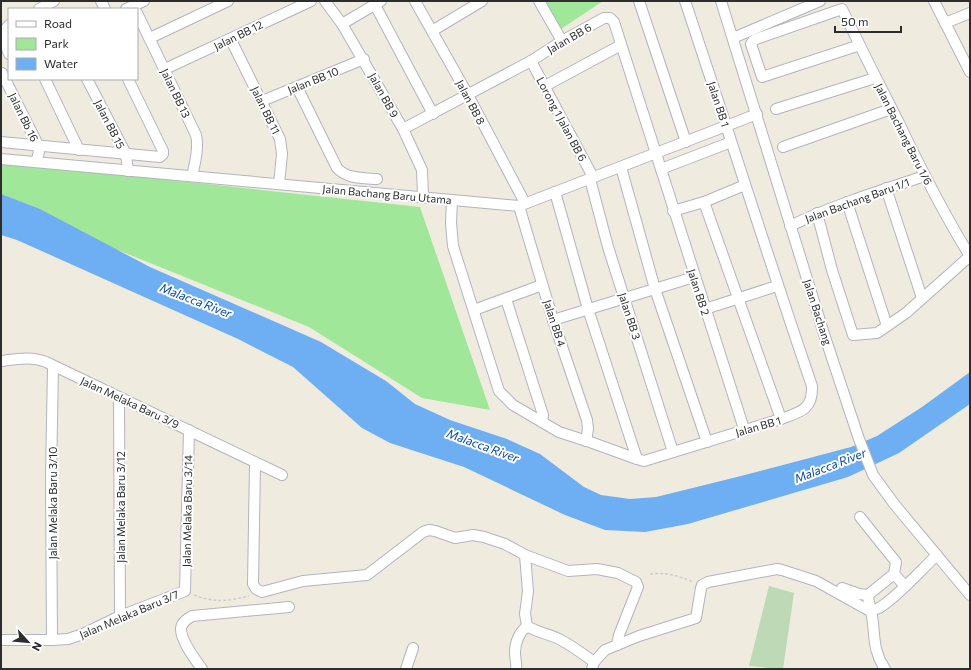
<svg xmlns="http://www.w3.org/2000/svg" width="971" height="670" font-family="Commissioner,sans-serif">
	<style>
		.green { fill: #a0e79a }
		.cemetery { fill: #bed9b5 }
		.water { fill: #6eaff4 }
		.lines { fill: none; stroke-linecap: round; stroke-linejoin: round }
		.minor-casing { stroke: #b3b3c1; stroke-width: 12 }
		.path { stroke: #cdcdcd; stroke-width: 1.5; stroke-dasharray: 3 2; stroke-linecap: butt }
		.minor { stroke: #fff; stroke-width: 10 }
		.labels { text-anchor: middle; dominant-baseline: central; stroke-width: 4; stroke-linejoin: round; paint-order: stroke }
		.street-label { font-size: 11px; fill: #2d2d2d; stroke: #fff }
		.water-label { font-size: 12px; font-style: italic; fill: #0847a6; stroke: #fff }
	</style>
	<rect width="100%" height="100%" fill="#efecdf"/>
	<g class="green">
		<polygon points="545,1 603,1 561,29"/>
		<polygon points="1,163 48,167 420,207 490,410 422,398 309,327 1,203"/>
	</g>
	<polygon class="cemetery" points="769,586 794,593 783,669 749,666"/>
	<polygon class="water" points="1,194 40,209 150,267 321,342 386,381 415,404 450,420 507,439 540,454 584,487 601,495 630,499 656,497 737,477 851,447 877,436 922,407 970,372 970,404 899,453 848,477 688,524 645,532 605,530 565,515 464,467 390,443 362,428 293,367 238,339 17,240 1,235"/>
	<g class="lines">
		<defs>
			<g id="minor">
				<polyline points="101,1 105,9"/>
				<polyline points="325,1 342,24 403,129 422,170 423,197"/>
				<polyline points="415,1 468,95 525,203"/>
				<polyline points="539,1 562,41"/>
				<polyline points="639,1 686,142"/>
				<polyline points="721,1 825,337 859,439 873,475 895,505 970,595"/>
				<polyline points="934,1 970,72"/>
				<polyline points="375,5 433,114"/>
				<polyline points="39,9 54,1"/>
				<polyline points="126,9 144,1"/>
				<path d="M137,13l59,122c3,13 -1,28 -4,41"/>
				<polyline points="945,23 970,13"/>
				<polyline points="342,24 381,1"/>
				<path d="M9,25c-9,9 -4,18 0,29"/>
				<polyline points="432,31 482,1"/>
				<polyline points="150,38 228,1"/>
				<polyline points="733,38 820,1"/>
				<polyline points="231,40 280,139 282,154 279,184"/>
				<path d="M860,45l-98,32 -11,-33 2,-3 3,-2 86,-30c18,37 37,75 56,112 22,46 45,92 72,135"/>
				<polyline points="531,61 593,177"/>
				<polyline points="165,69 311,1"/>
				<polyline points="2,73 36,141 39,152 36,162"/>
				<polyline points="45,79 79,150"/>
				<polyline points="87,79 126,154 128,171"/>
				<polyline points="545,86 621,45"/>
				<path d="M297,87l40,81c10,11 26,10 40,11"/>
				<polyline points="262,101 364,59"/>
				<polyline points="776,109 875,78"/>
				<polyline points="403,129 531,61 562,41 604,18 610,18 614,22 744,429"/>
				<polyline points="1,142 160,157 163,154 163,151 128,79"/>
				<polyline points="783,147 891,109"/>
				<polyline points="1,159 519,206 757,114"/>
				<polyline points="621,167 655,289 707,442"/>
				<polyline points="661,169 731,142"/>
				<polyline points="590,179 608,247 673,452"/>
				<polyline points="886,188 922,298"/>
				<polyline points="555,192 588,309 637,459"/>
				<path d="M452,200l-1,23 2,23 46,145 14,14 46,27 31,10 47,17 7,2 137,-42c19,-7 32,-9 31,-33 -44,-128 -84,-257 -127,-385"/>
				<polyline points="704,202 781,419"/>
				<polyline points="847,202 887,326"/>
				<polyline points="519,206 553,320 587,420 588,429 586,441"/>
				<polyline points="673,211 704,202 745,185"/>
				<polyline points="817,213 832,270 853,335 877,333 906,313 970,256"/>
				<path d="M790,226c44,-21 89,-35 135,-50"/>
				<polyline points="506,299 543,415 542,422"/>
				<polyline points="705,309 777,286"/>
				<polyline points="474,310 542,285"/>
				<polyline points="553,320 694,277"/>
				<path d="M1,361c16,-2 30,-5 45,1l236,113"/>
				<polyline points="119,397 120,616"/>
				<polyline points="255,463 253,584 256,589 262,592 303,581 367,575 423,532 429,530 435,531 455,538 473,535 484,537 505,544 525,555 568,571 597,569 618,573 636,582 638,587 619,635 617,645"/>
				<polyline points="860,517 896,562 894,574 905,586"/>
				<path d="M525,555l3,36 -3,23 2,12c9,6 22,8 32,13 12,6 24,15 35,23"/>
				<polyline points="842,588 859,594 868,595"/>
				<polyline points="1,640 52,640 68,639 83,634 120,616 185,591 189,430"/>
				<polyline points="52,640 51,477 53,366"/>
				<path d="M202,669c-7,-10 -22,-29 -21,-41 1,-6 6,-9 11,-12l97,-9"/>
				<polyline points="406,669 413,648"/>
				<path d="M516,669c1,-6 -1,-10 -1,-16 0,-11 4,-20 12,-27"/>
				<path d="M592,669l2,-7 11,-12 34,-14 57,-18 5,-30 1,-3 6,-3 69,-13 5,1 34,11 52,29c4,0 11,-1 14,-4 19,-13 38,-35 55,-51"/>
				<path d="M885,669c-14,-21 -9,-36 -14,-58 -1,-6 -3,-10 -3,-16l26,-21"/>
			</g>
		</defs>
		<use href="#minor" class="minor-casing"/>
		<g class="path">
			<path d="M650,574c16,-2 29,2 43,8"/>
			<path d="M194,595c20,8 35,6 55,1"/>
		</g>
		<use href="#minor" class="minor"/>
	</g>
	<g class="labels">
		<g class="street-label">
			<text transform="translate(238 35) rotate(-26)">Jalan BB 12</text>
			<text transform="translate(569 38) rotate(-30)">Jalan BB 6</text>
			<text transform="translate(313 80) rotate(-22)">Jalan BB 10</text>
			<text transform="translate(176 93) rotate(64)">Jalan BB 13</text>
			<text transform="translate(384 95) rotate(61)">Jalan BB 9</text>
			<text transform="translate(471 102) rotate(62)">Jalan BB 8</text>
			<text transform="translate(719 104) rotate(72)">Jalan BB 1</text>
			<text transform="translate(266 110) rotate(64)">Jalan BB 11</text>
			<text transform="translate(24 117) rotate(64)">Jalan Bb 16</text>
			<text transform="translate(562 119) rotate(62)">Lorong 1 Jalan BB 6</text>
			<text transform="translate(110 124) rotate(63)">Jalan BB 15</text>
			<text transform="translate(904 134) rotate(63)">Jalan Bachang Baru 1/6</text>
			<text transform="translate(387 194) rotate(5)">Jalan Bachang Baru Utama</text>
			<text transform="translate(857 200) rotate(-20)">Jalan Bachang Baru 1/1</text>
			<text transform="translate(699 292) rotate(72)">Jalan BB 2</text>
			<text transform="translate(818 312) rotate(72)">Jalan Bachang</text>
			<text transform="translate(630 316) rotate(72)">Jalan BB 3</text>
			<text transform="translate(555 323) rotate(72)">Jalan BB 4</text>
			<text transform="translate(130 402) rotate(25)">Jalan Melaka Baru 3/9</text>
			<text transform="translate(758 426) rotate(-16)">Jalan BB 1</text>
			<text transform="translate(52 503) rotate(-90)">Jalan Melaka Baru 3/10</text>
			<text transform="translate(120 507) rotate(-90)">Jalan Melaka Baru 3/12</text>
			<text transform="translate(187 511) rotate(-89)">Jalan Melaka Baru 3/14</text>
			<text transform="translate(129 614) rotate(-23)">Jalan Melaka Baru 3/7</text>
		</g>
		<g class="water-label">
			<text transform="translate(196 300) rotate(21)">Malacca River</text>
			<text transform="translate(483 445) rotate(20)">Malacca River</text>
			<text transform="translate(830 465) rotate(-21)">Malacca River</text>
		</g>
	</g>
	<rect width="971" height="670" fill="none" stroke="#2d2d2d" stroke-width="4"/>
	<rect x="8" y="8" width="130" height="72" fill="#ffffff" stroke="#ababab"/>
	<rect x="16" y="21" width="20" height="6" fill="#ffffff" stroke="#ababab"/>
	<text x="44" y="28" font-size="12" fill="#2d2d2d">Road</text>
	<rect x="16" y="38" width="20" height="12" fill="#a0e79a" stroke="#ababab"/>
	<text x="44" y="48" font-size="12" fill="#2d2d2d">Park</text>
	<rect x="16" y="58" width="20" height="12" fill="#6eaff4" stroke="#ababab"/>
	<text x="44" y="68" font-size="12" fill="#2d2d2d">Water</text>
	<g transform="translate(28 642) rotate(117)" stroke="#ffffff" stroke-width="3" paint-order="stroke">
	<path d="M0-3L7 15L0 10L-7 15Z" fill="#2d2d2d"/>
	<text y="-6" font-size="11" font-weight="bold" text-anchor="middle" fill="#2d2d2d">N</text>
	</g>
	<path d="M835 26v6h66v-6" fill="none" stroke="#2d2d2d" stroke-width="2"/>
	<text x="841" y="26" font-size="12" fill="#2d2d2d" stroke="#ffffff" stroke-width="3" paint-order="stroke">50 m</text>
</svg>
